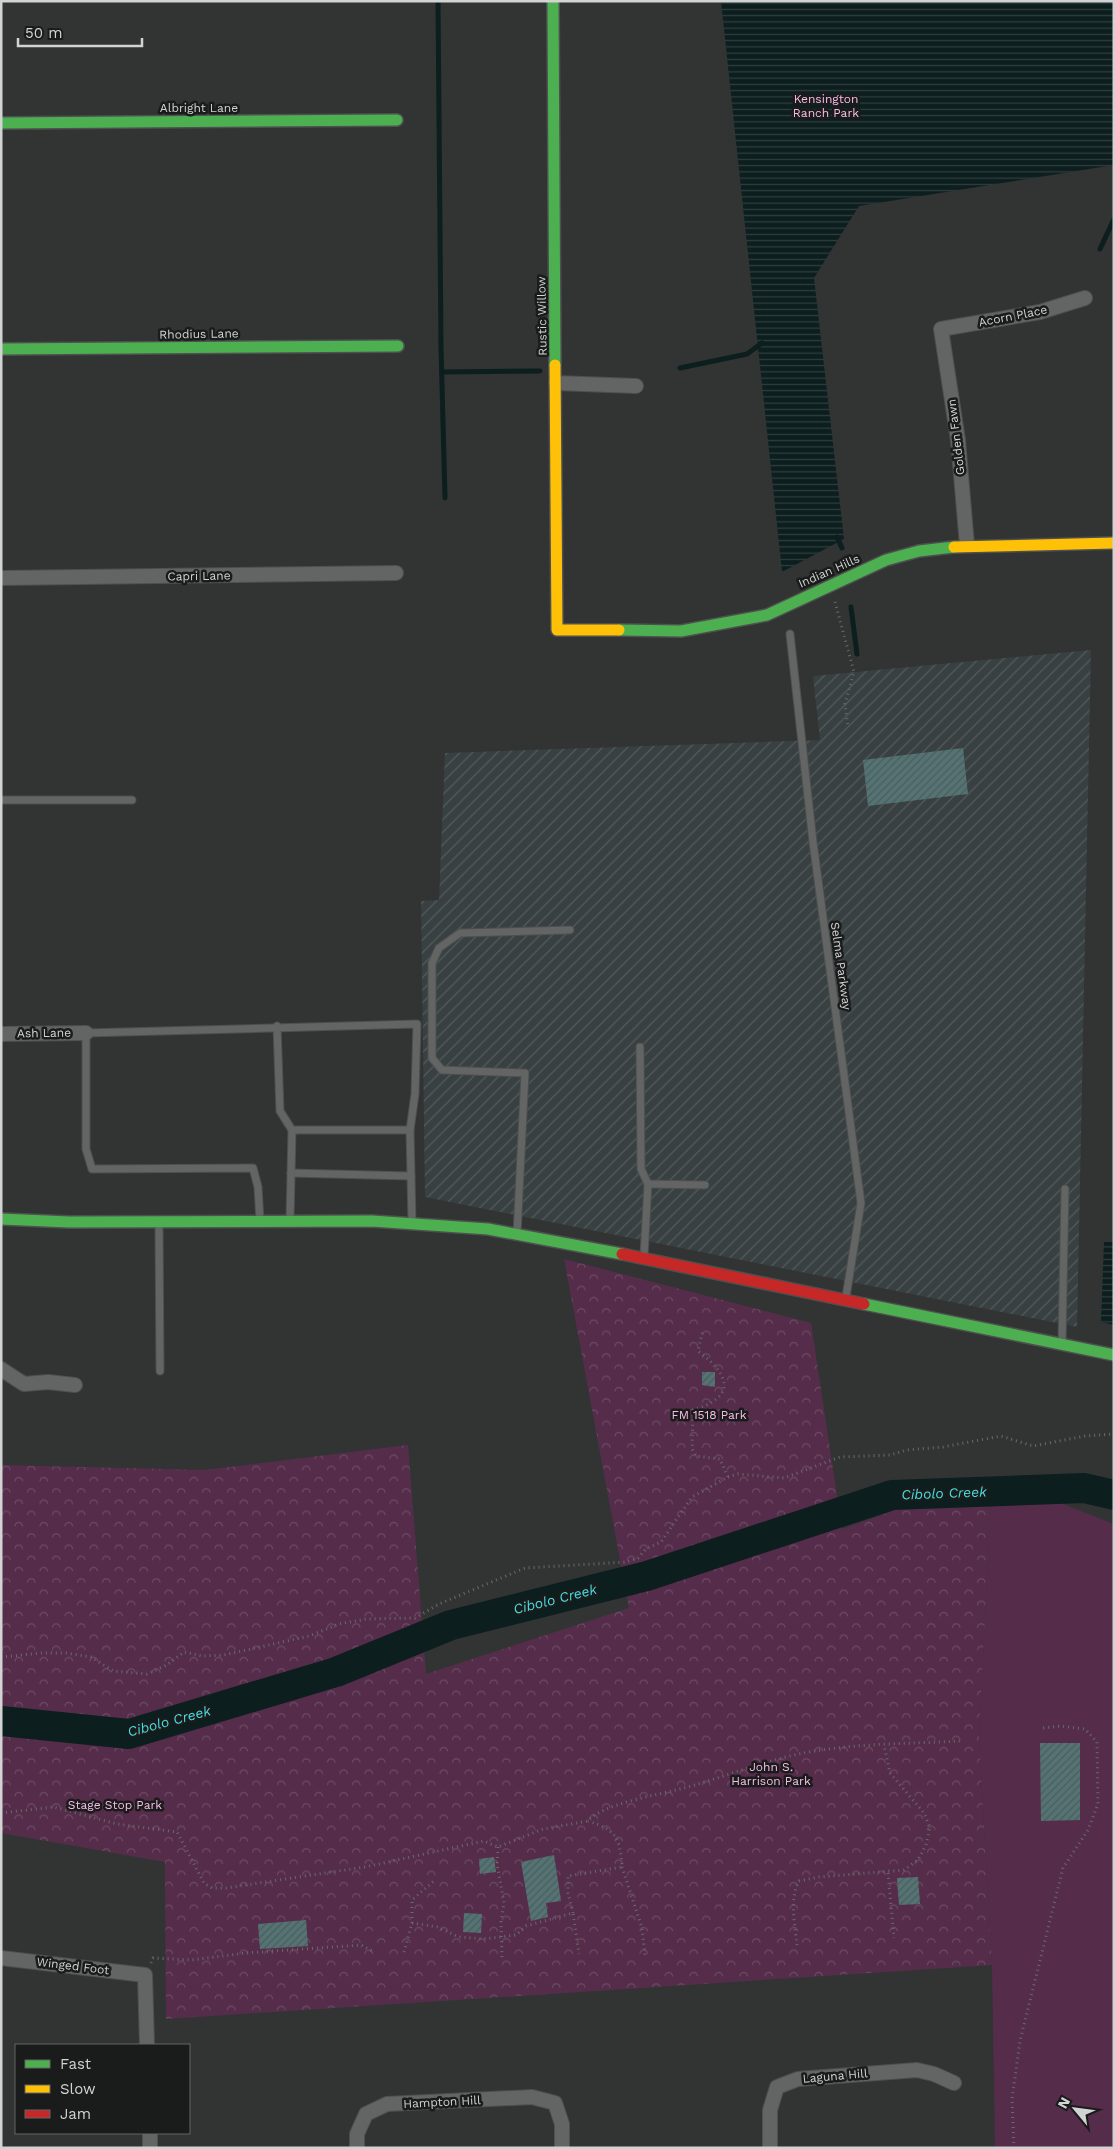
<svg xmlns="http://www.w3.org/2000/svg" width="1115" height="2149" font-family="'Work Sans',sans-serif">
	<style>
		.industrial { fill: url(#industrial-furrows) }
		.grass { fill: #552d4b }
		.park { fill: url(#park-crowns) }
		.water { fill: url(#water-rules) }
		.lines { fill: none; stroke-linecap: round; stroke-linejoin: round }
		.stream { stroke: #0d1e1f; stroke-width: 5 }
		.river { stroke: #0d1e1f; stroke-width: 30 }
		.building { fill: url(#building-hatch) }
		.lane-casing { stroke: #4e4f4f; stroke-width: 9 }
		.street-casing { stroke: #4e4f4f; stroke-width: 16 }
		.fast-casing { stroke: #4e4f4f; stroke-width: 14 }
		.slow-casing { stroke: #4e4f4f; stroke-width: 14 }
		.jam-casing { stroke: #4e4f4f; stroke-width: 14 }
		.path { stroke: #696a6a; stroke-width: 3; stroke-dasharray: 1 4; stroke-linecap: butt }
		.lane { stroke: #636464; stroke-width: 7 }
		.street { stroke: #636464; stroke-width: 14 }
		.fast { stroke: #4caf50; stroke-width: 11 }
		.slow { stroke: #ffc107; stroke-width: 11 }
		.jam { stroke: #c62828; stroke-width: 11 }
		.labels { text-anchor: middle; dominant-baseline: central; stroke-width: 5; stroke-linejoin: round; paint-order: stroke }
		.park-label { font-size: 12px; fill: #fabcea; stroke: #1a1b1b }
		.street-label { font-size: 12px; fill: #d2d4d4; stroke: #1a1b1b }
		.water-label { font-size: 14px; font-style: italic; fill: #46dde1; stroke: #1a1b1b }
	</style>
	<defs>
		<pattern id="industrial-furrows" width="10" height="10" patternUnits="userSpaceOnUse" patternTransform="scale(1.25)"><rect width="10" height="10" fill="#384041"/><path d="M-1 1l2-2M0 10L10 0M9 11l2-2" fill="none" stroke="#545b5c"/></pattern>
		<pattern id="park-crowns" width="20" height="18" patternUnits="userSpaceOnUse" patternTransform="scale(1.25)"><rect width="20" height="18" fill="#552d4b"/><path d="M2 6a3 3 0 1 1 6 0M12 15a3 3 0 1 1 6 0" fill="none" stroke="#6d4b64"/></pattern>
		<pattern id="water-rules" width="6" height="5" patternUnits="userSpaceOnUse" patternTransform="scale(1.25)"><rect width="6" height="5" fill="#0d1e1f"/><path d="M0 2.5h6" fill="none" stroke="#2f3e3f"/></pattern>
		<pattern id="building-hatch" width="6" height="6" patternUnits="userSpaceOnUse" patternTransform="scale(1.25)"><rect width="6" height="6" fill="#557373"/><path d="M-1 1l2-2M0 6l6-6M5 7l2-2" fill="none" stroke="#4b5c5c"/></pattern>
	</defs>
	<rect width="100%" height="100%" fill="#323333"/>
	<polygon class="industrial" points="1091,650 1077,1327 425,1197 421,901 439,900 445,753 820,740 813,676"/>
	<polygon class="grass" points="992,1476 1114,1524 1114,2148 995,2148 992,1965 979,1738"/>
	<polygon class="park" points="564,1259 811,1323 842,1529 992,1476 979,1738 992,1965 166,2019 165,1862 1,1833 1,1465 205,1470 408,1445 426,1674 629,1608"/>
	<g class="water">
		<polygon points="721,1 1114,1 1114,165 859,206 814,278 844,539 782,572"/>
		<polygon points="1104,1242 1114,1242 1114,1325 1101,1322"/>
	</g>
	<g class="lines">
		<g class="stream">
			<polyline points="438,1 441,347 445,498"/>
			<polyline points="1100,249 1114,219"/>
			<polyline points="680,368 747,354 762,343"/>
			<polyline points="442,372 540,371"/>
			<polyline points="837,537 842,548"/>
			<polyline points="851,607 857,654"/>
		</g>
		<polyline class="river" points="1,1721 129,1734 336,1672 451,1625 647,1576 892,1495 1084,1488 1114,1495"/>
	</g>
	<g class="building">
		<polygon points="963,748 968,794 868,806 863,760"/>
		<polygon points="702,1372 715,1372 715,1387 702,1385"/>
		<polygon points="1040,1743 1080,1743 1080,1820 1041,1821"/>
		<polygon points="554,1855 561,1901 546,1903 548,1917 531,1921 521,1862"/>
		<polygon points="494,1857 496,1872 480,1874 479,1859"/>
		<polygon points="918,1877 920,1904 899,1905 897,1878"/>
		<polygon points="464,1913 482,1914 481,1933 463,1932"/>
		<polygon points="306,1920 308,1946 260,1949 258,1924"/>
	</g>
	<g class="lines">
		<defs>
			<g id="lane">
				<polyline points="790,634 813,842 861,1203 846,1297"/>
				<polyline points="1,800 132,800"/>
				<polyline points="277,1026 280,1111 292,1130"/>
				<polyline points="640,1047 641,1169 648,1184 644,1256"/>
				<polyline points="291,1173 411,1176"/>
				<polyline points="648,1184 705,1185"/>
				<polyline points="290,1220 292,1130 410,1130 412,1222"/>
				<polyline points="260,1221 258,1187 253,1168 92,1169 86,1149 86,1033 417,1024 415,1094 410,1130"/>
				<polyline points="159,1224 160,1371"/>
				<polyline points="517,1234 525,1073 442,1070 432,1058 432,963 439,948 460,933 570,930"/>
				<polyline points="1062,1343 1065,1189"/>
			</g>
			<g id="street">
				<polyline points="556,383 636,386"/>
				<polyline points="967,545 958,440 941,329 1040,312 1085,298"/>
				<polyline points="1,578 396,573"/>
				<polyline points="1,1034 86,1033"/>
				<polyline points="1,1369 24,1384 48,1382 75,1385"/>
				<polyline points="1,1958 145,1975 147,2045"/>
				<polyline points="150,2133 150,2148"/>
				<polyline points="357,2148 357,2134 366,2114 387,2104 532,2097 555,2103 562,2124 562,2148"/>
				<polyline points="770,2148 770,2110 777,2087 798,2079 917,2070 934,2074 954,2083"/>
			</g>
			<g id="fast">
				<polyline points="553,1 555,365"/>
				<polyline points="1,123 397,120"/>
				<polyline points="1,349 398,346"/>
				<polyline points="619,630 681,631 767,615 886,560 919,551 954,547"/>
				<polyline points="1,1219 69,1222 372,1221 488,1229 622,1254"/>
				<polyline points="864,1304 1114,1355"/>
			</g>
			<g id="slow">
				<polyline points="555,365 557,630 619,630"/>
				<polyline points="954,547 1114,543"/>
			</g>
			<polyline id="jam" points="622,1254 864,1304"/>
		</defs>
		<use href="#lane" class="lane-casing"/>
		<use href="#street" class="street-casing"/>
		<use href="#fast" class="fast-casing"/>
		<use href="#slow" class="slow-casing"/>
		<use href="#jam" class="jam-casing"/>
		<g class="path">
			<polyline points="835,602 854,672 845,704 848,727"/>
			<polyline points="728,1477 738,1474 784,1478 840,1457 890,1455 907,1450 943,1447 1001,1436 1033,1446 1085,1436 1114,1434"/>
			<path d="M1,1657l41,-4h24l25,4 22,14 34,3 20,-9 17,-13 18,4 22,-1 85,-19 30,-12 27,-5 49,-1 24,-14 86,-36 102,-6 11,-4 8,-9 15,-7 31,-45 36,-20 -8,-18 -24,-3 -4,-7 1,-39c44,-13 37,-35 5,-59l5,-22"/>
			<path d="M1,1813l53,-6 63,17 60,8 27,51 8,5h14l139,-21 119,-26 14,6 45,-18 45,-8c13,-17 74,-27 96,-33 37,-10 72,-24 110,-33 53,-12 113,-11 167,-14"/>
			<polyline points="498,1847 497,1864 504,1903 501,1922 502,1959"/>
			<polyline points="622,1867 642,1928 645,1955"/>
			<polyline points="888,1873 894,1938"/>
			<path d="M573,1913l-5,-20v-17l54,-9c-2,-30 -6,-37 -34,-46"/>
			<polyline points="412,1923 437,1927 459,1937 484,1939 516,1935 526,1926 573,1913 579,1954"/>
			<path d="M797,1945c-2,-19 -8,-46 2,-64l20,-4 85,-7 14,-10 8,-15 4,-17 -6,-15 -34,-40 -6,-28"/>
			<polyline points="404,1952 412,1923 412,1900 434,1881"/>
			<polyline points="151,1963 153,1958 191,1960 246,1953 361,1945 374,1952"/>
			<polyline points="1014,2148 1012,2099 1020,2041 1063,1868 1088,1830 1098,1804 1097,1742 1085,1729 1061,1726 1043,1728"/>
		</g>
		<use href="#lane" class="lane"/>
		<use href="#street" class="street"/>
		<use href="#fast" class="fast"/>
		<use href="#slow" class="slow"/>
		<use href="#jam" class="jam"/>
	</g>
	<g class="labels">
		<g class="park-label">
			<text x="826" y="99">Kensington<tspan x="826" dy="14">Ranch Park</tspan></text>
			<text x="709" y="1415">FM 1518 Park</text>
			<text x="771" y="1767">John S.<tspan x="771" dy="14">Harrison Park</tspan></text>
			<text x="115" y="1805">Stage Stop Park</text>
		</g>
		<g class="street-label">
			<text x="199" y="108">Albright Lane</text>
			<text transform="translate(542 316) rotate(-91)">Rustic Willow</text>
			<text transform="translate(1013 316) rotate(-11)">Acorn Place</text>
			<text transform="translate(199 334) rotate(-1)">Rhodius Lane</text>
			<text transform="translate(956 437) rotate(-97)">Golden Fawn</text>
			<text transform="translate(829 571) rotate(-24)">Indian Hills</text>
			<text transform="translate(199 576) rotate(-1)">Capri Lane</text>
			<text transform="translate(841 966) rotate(82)">Selma Parkway</text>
			<text transform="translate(44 1033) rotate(-1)">Ash Lane</text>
			<text transform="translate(73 1966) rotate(7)">Winged Foot</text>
			<text transform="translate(835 2076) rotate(-5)">Laguna Hill</text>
			<text transform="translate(442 2102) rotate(-3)">Hampton Hill</text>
		</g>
		<g class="water-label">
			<text transform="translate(944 1493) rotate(-2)">Cibolo Creek</text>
			<text transform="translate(555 1599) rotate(-14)">Cibolo Creek</text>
			<text transform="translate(169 1721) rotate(-15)">Cibolo Creek</text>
		</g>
	</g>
	<rect width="1115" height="2149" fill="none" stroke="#d2d4d4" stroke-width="5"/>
	<rect x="15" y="2044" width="175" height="90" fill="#1a1b1b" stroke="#646565"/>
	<rect x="25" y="2060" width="25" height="8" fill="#4caf50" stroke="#646565"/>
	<text x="60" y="2069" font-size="15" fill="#d2d4d4">Fast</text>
	<rect x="25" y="2085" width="25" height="8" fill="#ffc107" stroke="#646565"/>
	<text x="60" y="2094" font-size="15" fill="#d2d4d4">Slow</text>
	<rect x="25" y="2110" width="25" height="8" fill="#c62828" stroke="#646565"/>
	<text x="60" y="2119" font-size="15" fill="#d2d4d4">Jam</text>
	<g transform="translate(1075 2109) rotate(299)" stroke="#1a1b1b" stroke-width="4" paint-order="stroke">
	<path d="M0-4L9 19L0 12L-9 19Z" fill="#d2d4d4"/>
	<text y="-8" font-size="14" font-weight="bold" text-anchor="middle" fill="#d2d4d4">N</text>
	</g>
	<path d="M18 38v8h124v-8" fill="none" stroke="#d2d4d4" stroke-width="2.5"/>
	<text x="25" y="38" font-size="15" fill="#d2d4d4" stroke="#1a1b1b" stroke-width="4" paint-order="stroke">50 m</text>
</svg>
